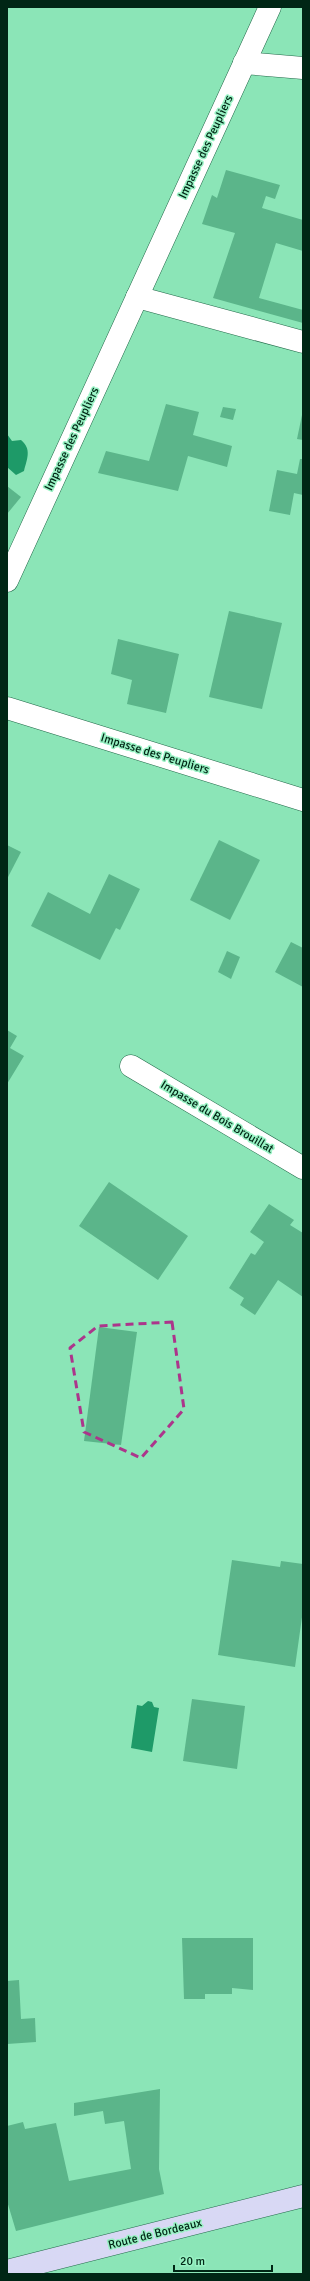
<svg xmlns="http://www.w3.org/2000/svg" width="310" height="2281" font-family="Signika,sans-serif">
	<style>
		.water { fill: #1e9a68 }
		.building { fill: #5bb58a }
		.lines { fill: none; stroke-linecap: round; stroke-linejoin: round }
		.street-casing { stroke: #226949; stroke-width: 23 }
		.secondary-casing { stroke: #226949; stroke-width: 23 }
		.street { stroke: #fff; stroke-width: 22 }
		.secondary { stroke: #d8d8f4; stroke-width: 22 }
		.marked { fill: none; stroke: #ac358b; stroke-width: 3; stroke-dasharray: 8 5; stroke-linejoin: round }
		.labels { text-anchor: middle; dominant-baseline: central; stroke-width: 3; stroke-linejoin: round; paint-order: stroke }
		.street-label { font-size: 12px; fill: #002615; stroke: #98f2c4 }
	</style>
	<rect width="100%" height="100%" fill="#8be5b7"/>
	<g class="water">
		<path d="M7,434l5,7 9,-1c11,9 6,19 3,31l-8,4 -9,-8z"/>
		<polygon points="148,1701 152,1702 154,1707 159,1708 152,1752 131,1748 137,1705 142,1706"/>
	</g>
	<g class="building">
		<polygon points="226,170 280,185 275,199 266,196 262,208 303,220 303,251 276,243 259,298 303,310 303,323 213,298 235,233 202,224 212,195 217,198"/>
		<polygon points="166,404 199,412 193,435 232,446 227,467 188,456 178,491 98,473 106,451 149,461"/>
		<polygon points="223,407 236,409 233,420 220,417"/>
		<polygon points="302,415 303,415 303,440 297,439"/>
		<polygon points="300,459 303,459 303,495 294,493 290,515 269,511 277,470 297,474"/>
		<polygon points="7,486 21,497 7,514"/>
		<polygon points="229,611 282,623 262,709 209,697"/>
		<polygon points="118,639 179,654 166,713 127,704 132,680 111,674"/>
		<polygon points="219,840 260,860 230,920 190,900"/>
		<polygon points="7,845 21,852 7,879"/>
		<polygon points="109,874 140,889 120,930 116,928 100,960 31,926 48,892 90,914"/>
		<polygon points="291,942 303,948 303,987 275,972"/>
		<polygon points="227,951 240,957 231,979 218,972"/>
		<polygon points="7,1030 17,1036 10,1048 24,1056 7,1084"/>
		<polygon points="109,1182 188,1236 158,1280 79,1226"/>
		<polygon points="269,1204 294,1220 290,1225 303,1233 303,1297 278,1280 255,1315 240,1305 244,1298 229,1288 251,1253 255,1255 264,1242 250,1232"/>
		<polygon points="99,1327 137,1332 121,1445 84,1441"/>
		<polygon points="232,1560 280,1567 281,1561 303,1564 303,1610 295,1667 218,1655"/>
		<polygon points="192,1699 245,1706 237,1769 183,1761"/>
		<polygon points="182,1938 253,1938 253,1990 232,1988 232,1994 205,1994 205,1999 184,1999"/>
		<polygon points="19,1980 21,2019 35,2018 36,2042 7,2044 7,1981"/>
		<polygon points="160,2089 159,2169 164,2194 16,2231 7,2201 7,2126 23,2122 25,2129 56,2123 69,2181 131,2169 124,2121 105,2124 103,2111 74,2116 74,2103"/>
	</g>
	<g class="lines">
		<defs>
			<g id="street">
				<polyline points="244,63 303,68"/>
				<polyline points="137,297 303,342"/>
				<polyline points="7,581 270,7"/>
				<polyline points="7,708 303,800"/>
				<polyline points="131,1066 303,1168"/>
			</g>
			<polyline id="secondary" points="7,2271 303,2196"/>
		</defs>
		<use href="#street" class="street-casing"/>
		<use href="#secondary" class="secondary-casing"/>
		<use href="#street" class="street"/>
		<use href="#secondary" class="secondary"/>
	</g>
	<path class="marked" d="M172,1322l12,87 -43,49 -57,-26 -14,-84 28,-22z"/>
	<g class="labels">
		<g class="street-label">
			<text transform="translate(206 147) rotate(-65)">Impasse des Peupliers</text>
			<text transform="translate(72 439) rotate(-65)">Impasse des Peupliers</text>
			<text transform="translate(155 754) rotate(17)">Impasse des Peupliers</text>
			<text transform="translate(217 1117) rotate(31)">Impasse du Bois Brouillat</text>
			<text transform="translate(155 2234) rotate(-14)">Route de Bordeaux</text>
		</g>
	</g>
	<rect width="310" height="2281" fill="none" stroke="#002615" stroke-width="16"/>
	<path d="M174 2265v6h98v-6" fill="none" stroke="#002615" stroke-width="2"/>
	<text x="180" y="2265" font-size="12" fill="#002615" stroke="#98f2c4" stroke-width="3" paint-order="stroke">20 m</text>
</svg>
